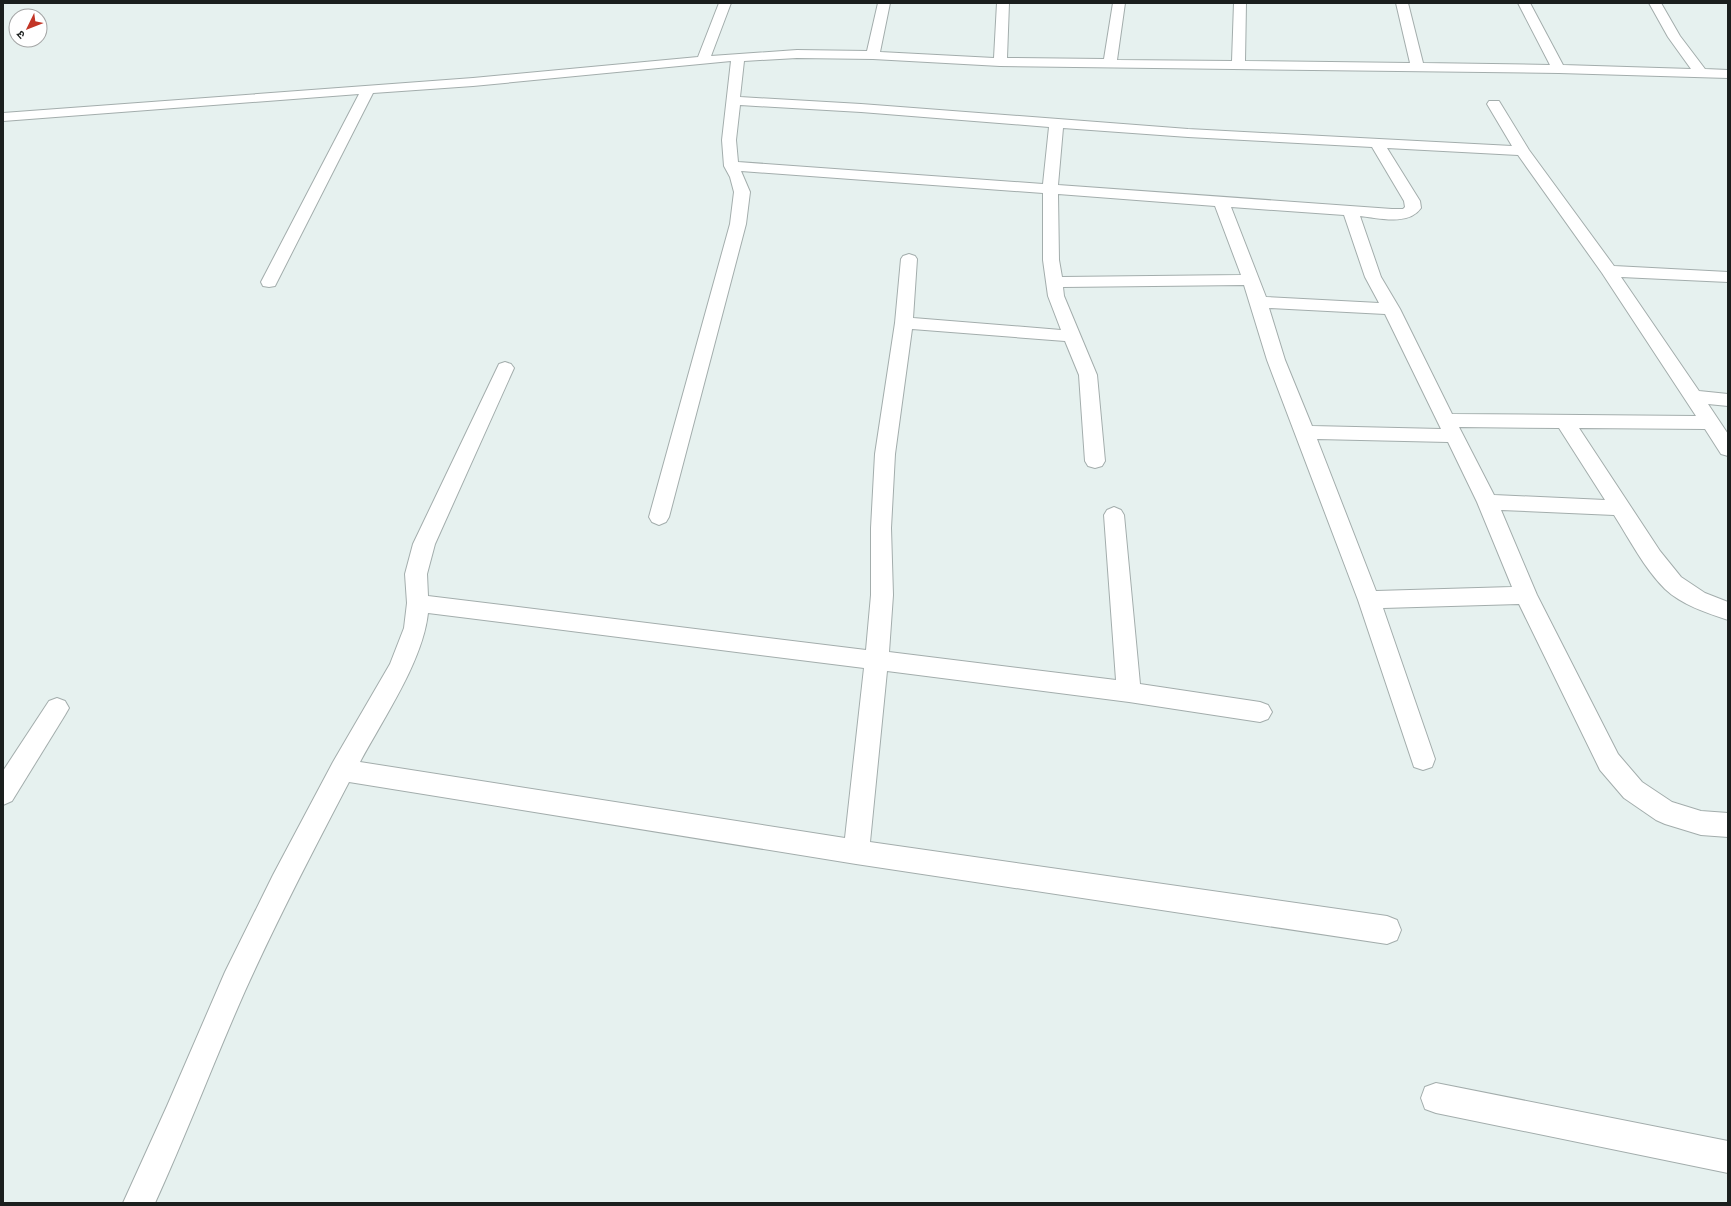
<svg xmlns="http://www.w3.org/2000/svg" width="1731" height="1206" font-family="Ubuntu,'Noto Sans Devanagari',sans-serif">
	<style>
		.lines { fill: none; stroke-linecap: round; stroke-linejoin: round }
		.minor-casing { stroke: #a3adac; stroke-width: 2 }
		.minor { fill: #fff; fill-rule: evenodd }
	</style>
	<rect width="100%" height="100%" fill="#e6f1ef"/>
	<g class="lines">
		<defs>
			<g id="minor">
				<path d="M719,3h12l-20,53 86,-6 70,1 11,-48h12l-10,49 114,6 3,-55h12l-2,55 97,1 9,-56h12l-8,57 115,1 2,-58h12l-1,58 165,2 -14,-60h12l15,60 127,2 -32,-62h12l33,62 128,4 -23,-32 -19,-34h12l19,33 25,33 23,1v8l-169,-5 -559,-7 -127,-7 -76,-1 -53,3 -4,36 121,7 327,25 324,17 -25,-42 2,-3h10l30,49 85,116 114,6v10l-107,-5 78,114 29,3v12l-20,-2 20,30v22l-7,-2 -16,-25 -126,-1 81,123 21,26 24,16 23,9v18c-21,-7 -46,-15 -63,-31 -21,-21 -35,-49 -51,-74l-113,-5 36,85 81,159 24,28 30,20 29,9 27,2v24l-27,-2 -36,-11 -9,-4 -32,-22 -24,-28 -81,-166 -136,4 52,151 -3,8 -9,3 -9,-3 -56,-167 -91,-240 -23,-75 -181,2 1,9 33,79 8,86 -3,5 -7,2 -7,-2 -3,-5 -6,-86 -14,-34 -153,-12 -17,125 -4,74 2,67 -4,57 227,28 -12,-165 3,-5 7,-3 7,3 3,5 16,169 120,18 8,3 4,7 -4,7 -8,3 -131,-20 -242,-31 -17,171 517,74 10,4 4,10 -4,10 -10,4 -531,-80 -507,-82c-36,69 -72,138 -104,209 -31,70 -58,142 -90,212h-32l44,-97 58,-134 48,-97 60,-113 57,-98 14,-36 3,-25 -2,-29 8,-30 86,-180 6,-2 6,2 3,4 -79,176 -8,30 1,22 438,54 5,-55v-67l4,-74 20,-131 6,-64 2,-3 6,-2 6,2 2,3 -4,59 148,12 -13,-34 -5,-36v-67l-302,-22 9,21 -4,32 -77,293 -3,5 -7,3 -7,-3 -3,-5 81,-293 4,-32 -4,-15 -6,-11 -2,-26 9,-79 -258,25 -100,7 -96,189 -2,4 -6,1 -6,-1 -2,-4 98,-188 -356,27v-8l470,-35 225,-21zM740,105l121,7 188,15 -6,57 -305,-22 -2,-22zM1063,128l125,9 184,10 32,54 1,6 -2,2h-11l-334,-24zM1387,148l131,7 84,118 94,143 -244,-2 -52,-105 -19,-32 -21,-61c18,2 49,10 61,-8l-1,-7zM1058,194l157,12 26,69 -179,2 -3,-17zM1231,207l113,8 21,62 14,26 -113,-6zM1269,308l116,6 56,115 -129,-3 -27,-66zM1459,427l100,1 46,72 -111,-5zM1317,439l131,3 29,60 35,85 -136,4zM428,613l436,55 -19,170 -485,-76c23,-43 63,-101 68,-149z"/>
				<polygon points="57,698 65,701 69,708 65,715 12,801 3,805 3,771 49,701"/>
				<polygon points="1436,1083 1728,1141 1728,1173 1436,1113 1425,1109 1421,1098 1425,1087"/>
			</g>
		</defs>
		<use href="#minor" class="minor-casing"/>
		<use href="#minor" class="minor"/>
	</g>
	<rect width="1731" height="1206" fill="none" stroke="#1b1f1e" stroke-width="8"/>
	<g transform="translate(28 28) rotate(227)"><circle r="19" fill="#ffffff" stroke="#a4a5a5"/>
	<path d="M0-3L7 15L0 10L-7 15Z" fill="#c23526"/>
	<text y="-6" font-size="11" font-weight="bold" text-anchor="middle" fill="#1b1f1e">उ</text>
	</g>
</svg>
